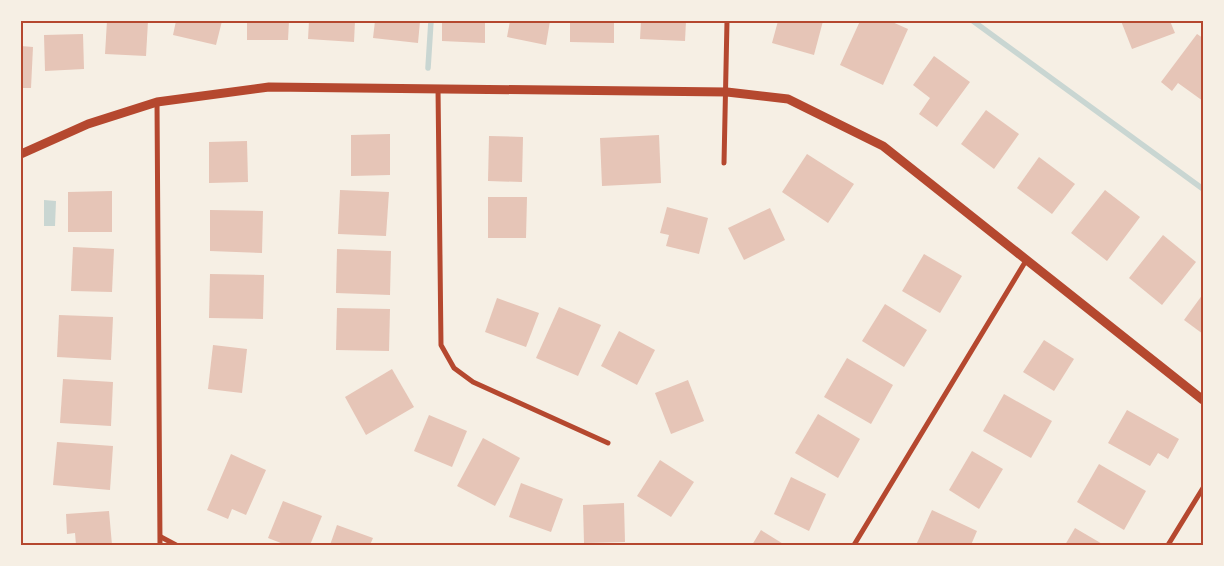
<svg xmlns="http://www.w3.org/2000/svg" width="1224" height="566" font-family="'Alegreya Sans',sans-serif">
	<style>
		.water { fill: #c9d6d2 }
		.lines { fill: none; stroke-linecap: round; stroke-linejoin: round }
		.stream { stroke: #c9d6d2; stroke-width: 5.5 }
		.building { fill: #e6c5b7 }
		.minor { stroke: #b5482f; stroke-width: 5 }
		.tertiary { stroke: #b5482f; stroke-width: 9 }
		.neatline { fill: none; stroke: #b5482f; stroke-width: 2 }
	</style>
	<rect width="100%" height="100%" fill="#f6efe4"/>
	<polygon class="water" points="44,200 56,201 55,226 44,226"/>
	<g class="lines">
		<g class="stream">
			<polyline points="973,21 1203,189"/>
			<polyline points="428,68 431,21"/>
		</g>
	</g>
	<g class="building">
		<polygon points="107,21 148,21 146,56 105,54"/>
		<polygon points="176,21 222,21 216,45 173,35"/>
		<polygon points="247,21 289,21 288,40 247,40"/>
		<polygon points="309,21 355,21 354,42 308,39"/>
		<polygon points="375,21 420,21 418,43 373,38"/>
		<polygon points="442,21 485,21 485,43 442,41"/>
		<polygon points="510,21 550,21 546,45 507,37"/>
		<polygon points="570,21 614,21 614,43 570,42"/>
		<polygon points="641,21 686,21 685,41 640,39"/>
		<polygon points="778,21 823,21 814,55 772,43"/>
		<polygon points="860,21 890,21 908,29 883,85 840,65"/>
		<polygon points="1121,21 1170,21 1175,33 1132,49"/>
		<polygon points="83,34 84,69 45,71 44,35"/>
		<polygon points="1197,34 1203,38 1203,101 1178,83 1172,91 1161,82"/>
		<polygon points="21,46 33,47 31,88 21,88"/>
		<polygon points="934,56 970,82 937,127 919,114 930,98 913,85"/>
		<polygon points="986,110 1019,134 994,169 961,144"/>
		<polygon points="390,134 390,175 351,176 351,135"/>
		<polygon points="659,135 661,183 602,186 600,138"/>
		<polygon points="489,136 523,137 522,182 488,181"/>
		<polygon points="247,141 248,182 209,183 209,142"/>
		<polygon points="807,154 854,184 828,223 782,192"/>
		<polygon points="1039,157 1075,184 1052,214 1017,188"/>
		<polygon points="340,190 389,192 386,236 338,234"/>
		<polygon points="1105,190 1140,217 1107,261 1071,233"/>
		<polygon points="112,191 112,232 68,232 68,192"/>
		<polygon points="488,197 527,197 526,238 488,238"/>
		<polygon points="667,207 708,218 699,254 666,246 669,235 660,233"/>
		<polygon points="770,208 785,240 744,260 728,228"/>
		<polygon points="210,210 263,211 262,253 210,251"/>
		<polygon points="1163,235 1196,262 1162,305 1129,278"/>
		<polygon points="73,247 114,249 112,292 71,291"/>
		<polygon points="337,249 391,251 390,295 336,293"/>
		<polygon points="924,254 962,276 940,313 902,291"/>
		<polygon points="210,274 264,275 263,319 209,318"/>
		<polygon points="1203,294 1203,334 1184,320"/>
		<polygon points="497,298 539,313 526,347 485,332"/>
		<polygon points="885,304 927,330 904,367 862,341"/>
		<polygon points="559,307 601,325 578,376 536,358"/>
		<polygon points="337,308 390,309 389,351 336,350"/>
		<polygon points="59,315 113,317 111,360 57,357"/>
		<polygon points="619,331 655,350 637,385 601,366"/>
		<polygon points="1044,340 1074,359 1054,391 1023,372"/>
		<polygon points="213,345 247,349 242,393 208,389"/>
		<polygon points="847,358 893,385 871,424 824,397"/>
		<polygon points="392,369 414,407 366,435 345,397"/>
		<polygon points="63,379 113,382 111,426 60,423"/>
		<polygon points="688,380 704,421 671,434 655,393"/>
		<polygon points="1004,394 1052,421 1031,458 983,431"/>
		<polygon points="1127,410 1179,439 1168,459 1158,453 1150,466 1108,443"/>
		<polygon points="818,414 860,439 838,478 795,453"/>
		<polygon points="429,415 467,431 452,467 414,451"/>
		<polygon points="483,438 520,458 495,506 457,486"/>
		<polygon points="57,442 113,446 110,490 53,485"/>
		<polygon points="972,451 1003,469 979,509 949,490"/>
		<polygon points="231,454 266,470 246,515 232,509 228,519 207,510"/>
		<polygon points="660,460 694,482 671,517 637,496"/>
		<polygon points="1099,464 1146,491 1124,530 1077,502"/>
		<polygon points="791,477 826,494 809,531 774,514"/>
		<polygon points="521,483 563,499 551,532 509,517"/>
		<polygon points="283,501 322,516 310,545 286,545 268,538"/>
		<polygon points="624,503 625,542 584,543 583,505"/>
		<polygon points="932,510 977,531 971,545 916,545"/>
		<polygon points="109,511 112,545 76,545 75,533 67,534 66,514"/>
		<polygon points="337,525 373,538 370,545 330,545"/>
		<polygon points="1075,528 1104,545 1065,545"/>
		<polygon points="761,530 785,545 752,545"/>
	</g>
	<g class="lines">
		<g class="minor">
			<polyline points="438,88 441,345 454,368 473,382 608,443"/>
			<polyline points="157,102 160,545"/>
			<polyline points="724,163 727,21"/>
			<polyline points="161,537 176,545"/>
			<polyline points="854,545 1027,259"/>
			<polyline points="1168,545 1203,488"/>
		</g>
		<polyline class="tertiary" points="21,154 88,124 157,102 269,87 727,92 788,99 883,146 1203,400"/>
	</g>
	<rect width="1224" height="566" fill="none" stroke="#f6efe4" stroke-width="45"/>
	<rect x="22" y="22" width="1180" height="522" class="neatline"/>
</svg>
